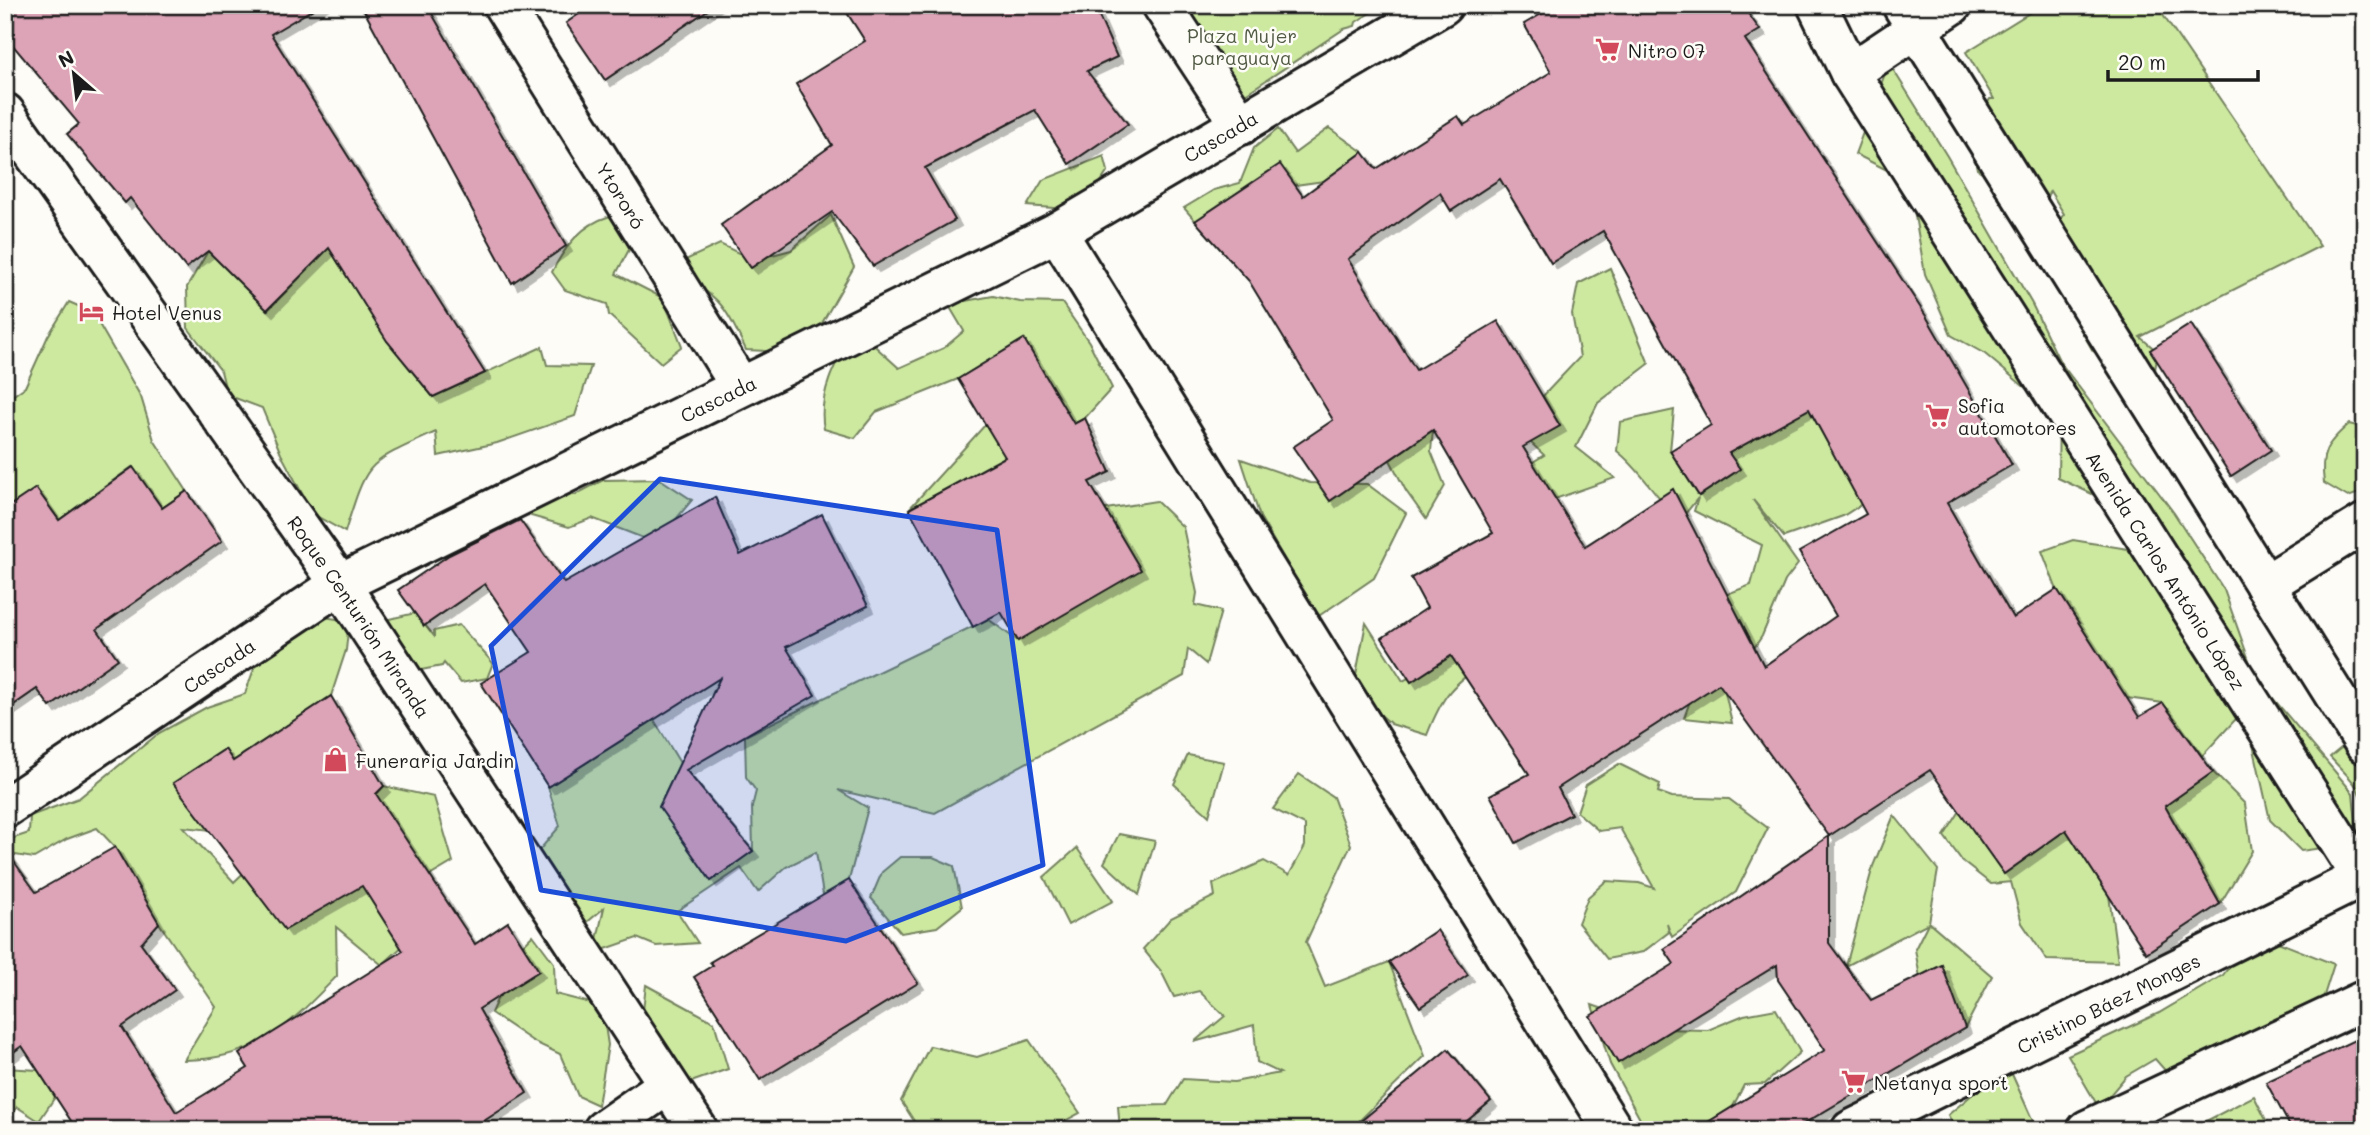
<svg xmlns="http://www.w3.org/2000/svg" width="2370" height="1135" font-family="Mali,sans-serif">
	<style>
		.green { fill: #cde9a0; stroke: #74825e; stroke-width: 2 }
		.building { fill: #dca4b6; stroke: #1c1c1c; stroke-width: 2; fill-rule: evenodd; filter: url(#shadow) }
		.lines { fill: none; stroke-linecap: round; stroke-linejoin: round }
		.street-casing { stroke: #1c1c1c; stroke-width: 44 }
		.secondary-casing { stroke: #1c1c1c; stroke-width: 44 }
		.street { stroke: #fdfcf7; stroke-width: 38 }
		.secondary { stroke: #fdfcf7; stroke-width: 38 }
		.marked { fill: #1d4ed8; fill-opacity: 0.2; stroke: #1d4ed8; stroke-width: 5; stroke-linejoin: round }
		.labels { text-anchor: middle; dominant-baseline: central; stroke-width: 5; stroke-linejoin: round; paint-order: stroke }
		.park-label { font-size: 19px; fill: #515a44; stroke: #fdfcf7 }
		.poi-label { font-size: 19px; fill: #1c1c1c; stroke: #fdfcf7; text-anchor: start }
		.street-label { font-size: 19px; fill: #1c1c1c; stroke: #fdfcf7 }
	</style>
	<defs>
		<filter id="shadow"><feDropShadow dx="6" dy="6" stdDeviation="0" flood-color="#0004"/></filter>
	</defs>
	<rect width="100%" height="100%" fill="#fdfcf7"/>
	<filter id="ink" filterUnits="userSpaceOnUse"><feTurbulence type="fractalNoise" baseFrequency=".0143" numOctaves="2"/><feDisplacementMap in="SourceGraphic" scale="14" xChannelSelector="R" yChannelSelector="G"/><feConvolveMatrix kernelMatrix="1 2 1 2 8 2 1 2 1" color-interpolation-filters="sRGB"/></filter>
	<g filter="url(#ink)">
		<g class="green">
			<polygon points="1167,5 1382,5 1356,22 1355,26 1344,29 1230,104"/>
			<polygon points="2042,5 2156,5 2320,246 2140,337 2158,352 2155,370 2140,374 2093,351 2050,276 2051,231 2064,214 2050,191 2036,216 2004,208 2007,186 1977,169 1970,133 1990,99 1994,99 1966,52"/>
			<polygon points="1889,63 1947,156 2032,304 2060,362 2174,513 2224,590 2255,677 2353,793 2358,843 2301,851 2270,820 2245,709 2202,756 2163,703 2127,698 2057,590 2042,551 2073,540 2146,552 2118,506 2058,478 2059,416 1985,354 1951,335 1925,274 1909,181 1855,154"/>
			<polygon points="1329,128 1363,152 1324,181 1281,187 1222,251 1184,208 1214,190 1240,183 1254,148 1278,129 1295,153"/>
			<polygon points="1104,156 1108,171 1082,210 1027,206 1043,180"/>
			<path d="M273,159l114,181 46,57 109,-50 5,18 44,1 -16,50 -78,27 -59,13 -2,-24c-70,32 -68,26 -91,100l-32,-18 -32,-60 -19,-46 -35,-13 -6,-24 -33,-43 -1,-41 21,-36 60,59 41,-42 -31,-56z"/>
			<path d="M831,215l23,52 -49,86 -59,-3c-26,-55 -28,-53 -80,-81l54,-25 33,16 38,-10z"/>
			<path d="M610,216l21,30 -15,28 47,24 19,48 -21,17 -52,-48 -2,-11 -42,-14 -13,-18c14,-27 29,-47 58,-56z"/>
			<polygon points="1610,268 1649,364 1598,403 1576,447 1615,478 1555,499 1507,478 1544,455 1530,442 1560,426 1543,396 1580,357 1572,314 1578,284"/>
			<path d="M993,296l27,6 42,1 27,39 23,46 -27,30 -176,91 76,-84 66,-39 -27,-47 -66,40 -82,33 -21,26 -31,-9c-7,-36 13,-69 31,-101l44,40 45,-20 20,-17 -16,-27z"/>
			<polygon points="69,302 92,312 141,397 154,440 187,491 162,508 132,467 59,520 36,488 5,509 5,401 25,387 48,336"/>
			<path d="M1806,404l26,47 28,-14 19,56 -36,23 -59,21 -31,-37 45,64 -13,17 -23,55 -37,56 7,31 -48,-5 28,-78 -11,-36 50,-19 11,-40 -68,-34 4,-13 -17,21c-26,-20 -38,-48 -64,-68l3,-29 54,-12 -4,41 29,45 37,-24 -9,-18z"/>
			<path d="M2349,424l16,4v63l-17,6 -24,-14c-4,-30 2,-39 25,-59z"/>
			<polygon points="1433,430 1431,451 1445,486 1426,519 1406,491 1390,460"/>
			<polygon points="1241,459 1310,483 1367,484 1406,513 1374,578 1310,622 1294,576 1260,517"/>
			<polygon points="660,479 692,500 656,543 592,518 569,527 514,511 545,482 575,495 603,480"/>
			<polygon points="1156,501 1183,527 1197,593 1195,605 1221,611 1206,664 1188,649 1184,676 935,813 838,790 868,808 849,880 823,895 816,852 786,867 758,892 741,868 677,911 698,943 656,946 637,938 594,953 604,908 578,930 530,861 560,826 548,787 654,720 680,763 659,807 705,872 753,851 752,807 756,791 746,777 745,736 988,619 1018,641 1100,510"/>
			<polygon points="415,613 434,636 434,631 459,625 493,663 487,678 461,683 444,663 442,666 416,671 392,642 389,619"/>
			<path d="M318,616l31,5 -3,29 -15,46 -100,136 -48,-5 51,55 27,-26 58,3 65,-73 50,11 19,65 -67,40 41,22 -45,41 -46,-38 1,49c-48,49 -80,84 -153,84l32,-53 -57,-84 -44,-76 -18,-19 -30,11 -33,19 -25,-4 -4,3v-16l24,-8 1,-17 49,-18 80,-65 48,-26 38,-13 11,-31z"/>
			<path d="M1366,623l37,58 62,-34 24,13c-38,26 -45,32 -62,75l-36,-11 -38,-34z"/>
			<path d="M2365,720v98c-6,-38 -11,-34 -35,-61l17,-14z"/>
			<polygon points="1188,755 1224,762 1209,816 1174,784"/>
			<polygon points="1619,764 1660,784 1658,792 1672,797 1729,799 1768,828 1736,892 1672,937 1667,924 1669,932 1643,952 1607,959 1578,923 1588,897 1606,881 1639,883 1654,888 1620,828 1599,831 1577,812 1586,785"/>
			<polygon points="2213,772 2245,804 2252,851 2220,904 2147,774 2192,787"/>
			<polygon points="1299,774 1333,797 1351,845 1306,942 1325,987 1389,962 1425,1056 1350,1130 1213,1130 1189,1123 1179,1130 1120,1130 1118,1106 1167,1105 1183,1079 1234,1082 1280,1073 1257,1062 1254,1025 1194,1042 1225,1016 1199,991 1174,997 1161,971 1143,949 1171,918 1215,896 1213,884 1264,861 1289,875 1305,846 1305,825 1273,809"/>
			<polygon points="1969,797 2066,830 2109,895 2118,962 2047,960 2022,923 2011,882 1991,884 1963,862 1944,836"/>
			<polygon points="1894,815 1938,870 1929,922 1992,976 1965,1028 1931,1041 1915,949 1928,923 1846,966 1873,866"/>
			<polygon points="1119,834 1155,841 1139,895 1104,863"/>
			<polygon points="1077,848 1113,901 1068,925 1044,877"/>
			<polygon points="900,857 933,857 954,866 962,907 937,927 901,933 871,898 882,872"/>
			<polygon points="2255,933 2334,964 2321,1005 2269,1022 2236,1046 2170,1076 2155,1059 2126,1076 2099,1108 2068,1055 2159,1013 2223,975"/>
			<polygon points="533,935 554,963 555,994 602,1006 608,1045 598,1105 578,1096 560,1054 534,1042 491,1013 520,948"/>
			<polygon points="646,985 714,1022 728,1069 691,1082 643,1011"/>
			<polygon points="1592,1005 1660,1029 1708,1030 1744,1015 1776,1009 1800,1052 1765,1084 1744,1085 1724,1124 1716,1130 1646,1130 1610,1064"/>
			<polygon points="1029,1040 1080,1113 1048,1130 920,1130 901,1101 930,1046 977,1057"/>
			<polygon points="5,1068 38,1070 55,1097 39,1121 17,1107 5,1130"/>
			<polygon points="2011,1072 2037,1130 1956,1130 1948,1115 1974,1093"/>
			<polygon points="2254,1096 2271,1130 2189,1130"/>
		</g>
		<g class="building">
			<polygon points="5,5 320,5 271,34 485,373 433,397 387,341 329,248 267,310 208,251 186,268 130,198 125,203 67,134 79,124 5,36"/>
			<polygon points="361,5 427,5 566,246 512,283"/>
			<polygon points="592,5 715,5 605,80 566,23"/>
			<polygon points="842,5 1094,5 1117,57 1087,71 1128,124 1069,164 1035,110 925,168 955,220 873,266 832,212 751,268 721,225 832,145 796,84 865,41"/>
			<path d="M1557,5h185l18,25 -15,9 181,277 86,149 -65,38 66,115 44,-29 82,128 24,-14 50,69 -48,34 55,98 -74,49 -80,-123 -62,44 -74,-104 -101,66 -110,-152 -161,104 13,26 -55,29 -26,-48 39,-21 -78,-118 -40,26 -29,-44 45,-30 -16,-30 82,-45 -60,-103 -103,71 -37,-54 40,-27 -84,-139 -54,-60 85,-57 23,32 60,-44 13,17 82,-53 6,9 87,-53 -27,-48zM1500,179l51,84 52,-32 108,194 -41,26 29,45 41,-27 -11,-16 80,-44 57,105 -67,38 37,64 -72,50 -91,-177 -88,57 -62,-99 37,-21 -62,-105 -82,49 -68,-111 92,-66 11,18z"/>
			<polygon points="2191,324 2271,450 2231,476 2150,350"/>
			<polygon points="1024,339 1074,424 1085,418 1110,472 1089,482 1141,570 1018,641 1001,612 973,627 909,509 1005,457 958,379"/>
			<polygon points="133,467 162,508 187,491 222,541 97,629 118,659 50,707 37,689 5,711 5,509 36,488 59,520"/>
			<polygon points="715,497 740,555 822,514 868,606 786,647 815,695 686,770 753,851 711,881 659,807 720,678 548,787 481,683 531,652 485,584 424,626 398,590 449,555 520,520 564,583"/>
			<polygon points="331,696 384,786 376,794 475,944 508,922 539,971 479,1009 527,1093 470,1130 77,1130 22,1046 5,1058 5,849 36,892 115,847 159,923 141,943 175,990 122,1027 176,1112 248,1068 239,1054 403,951 362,886 285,930 173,783 225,749 233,761"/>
			<polygon points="1829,836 1829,943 1871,1000 1942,965 1965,1028 1793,1130 1695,1130 1825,1050 1778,980 1777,965 1618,1063 1590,1016 1674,964 1664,949"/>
			<polygon points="849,880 918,983 760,1080 694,977 713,965 710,962"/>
			<polygon points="1437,930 1468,975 1420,1007 1389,962"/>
			<polygon points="2365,1035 2365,1130 2292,1130 2266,1082"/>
			<polygon points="1448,1049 1491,1101 1456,1130 1350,1130"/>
		</g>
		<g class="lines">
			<defs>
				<g id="street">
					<path id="s1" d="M503,5l237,381"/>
					<polyline points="1162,5 1241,125"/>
					<polyline points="1850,73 1952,5"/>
					<path id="s2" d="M5,113l335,471 358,546"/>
					<polyline points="1057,232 1613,1130"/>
					<polyline points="2265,585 2365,523"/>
					<path id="s3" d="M5,808l335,-224 717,-352 386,-227"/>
					<polyline points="603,1130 666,1086"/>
					<path id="s4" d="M1851,1130l514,-254"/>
					<polyline points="2087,1130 2365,1000"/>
				</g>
				<g id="secondary">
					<path id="s5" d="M1817,5l33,68 515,809"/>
					<polyline points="1902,5 2365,744"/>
				</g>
			</defs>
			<use href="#street" class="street-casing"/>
			<use href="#secondary" class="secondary-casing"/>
			<use href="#street" class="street"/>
			<use href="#secondary" class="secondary"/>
		</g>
	</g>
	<path class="marked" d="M660,479l337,51 46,335 -197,76 -305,-51 -50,-244z"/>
	<defs>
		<symbol id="supermarket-bare" viewBox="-9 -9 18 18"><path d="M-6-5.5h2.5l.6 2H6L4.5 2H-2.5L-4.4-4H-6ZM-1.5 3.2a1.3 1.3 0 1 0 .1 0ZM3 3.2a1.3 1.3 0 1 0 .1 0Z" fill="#d1495b" stroke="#fdfcf7" stroke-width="2.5" paint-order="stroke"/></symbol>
		<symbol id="hotel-bare" viewBox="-9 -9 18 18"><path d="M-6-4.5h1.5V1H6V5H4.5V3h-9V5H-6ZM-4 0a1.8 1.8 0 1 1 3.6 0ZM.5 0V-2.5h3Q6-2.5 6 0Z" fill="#d1495b" stroke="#fdfcf7" stroke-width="2.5" paint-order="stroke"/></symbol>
		<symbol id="shop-bare" viewBox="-9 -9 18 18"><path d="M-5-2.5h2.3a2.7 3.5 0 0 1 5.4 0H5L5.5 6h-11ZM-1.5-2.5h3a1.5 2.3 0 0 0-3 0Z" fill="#d1495b" stroke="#fdfcf7" stroke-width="2.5" paint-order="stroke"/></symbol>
	</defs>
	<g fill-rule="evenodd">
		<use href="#supermarket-bare" x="1590" y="32" width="35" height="35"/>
		<use href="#hotel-bare" x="74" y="294" width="35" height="35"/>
		<use href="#supermarket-bare" x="1920" y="398" width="35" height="35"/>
		<use href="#shop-bare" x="318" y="742" width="35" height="35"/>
		<use href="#supermarket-bare" x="1836" y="1064" width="35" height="35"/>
	</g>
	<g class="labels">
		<g class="park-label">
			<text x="1242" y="35">Plaza Mujer<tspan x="1242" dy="22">paraguaya</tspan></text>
		</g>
		<g class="poi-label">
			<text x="1628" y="50">Nitro 07</text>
			<text x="112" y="312">Hotel Venus</text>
			<text x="1958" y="405">Sofia<tspan x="1958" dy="22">automotores</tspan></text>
			<text x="356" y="760">Funeraria Jardin</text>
			<text x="1874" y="1082">Netanya sport</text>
		</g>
		<g class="street-label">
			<text stroke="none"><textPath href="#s3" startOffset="1391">Cascada</textPath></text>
			<text stroke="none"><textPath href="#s1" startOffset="224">Ytororó</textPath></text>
			<text stroke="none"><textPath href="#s3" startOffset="824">Cascada</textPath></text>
			<text stroke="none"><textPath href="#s5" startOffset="665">Avenida Carlos António López</textPath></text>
			<text stroke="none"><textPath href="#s2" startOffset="616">Roque Centurión Miranda</textPath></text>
			<text stroke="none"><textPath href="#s3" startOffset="257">Cascada</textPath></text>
			<text stroke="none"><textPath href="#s4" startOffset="287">Cristino Báez Monges</textPath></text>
		</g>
	</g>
	<rect width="2370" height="1135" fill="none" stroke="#fdfcf7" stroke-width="28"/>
	<rect x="14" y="14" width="2342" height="1107" fill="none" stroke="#1c1c1c" stroke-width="2.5" filter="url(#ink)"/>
	<g transform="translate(74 74) rotate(332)" stroke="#fdfcf7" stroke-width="5" paint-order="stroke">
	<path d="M0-5L12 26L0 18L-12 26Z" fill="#1c1c1c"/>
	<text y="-10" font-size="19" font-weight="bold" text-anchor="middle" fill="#1c1c1c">N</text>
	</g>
	<path d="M2108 70v10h150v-10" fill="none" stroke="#1c1c1c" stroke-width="3.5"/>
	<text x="2118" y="70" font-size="21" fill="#1c1c1c" stroke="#fdfcf7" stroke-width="5" paint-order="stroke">20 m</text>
</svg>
